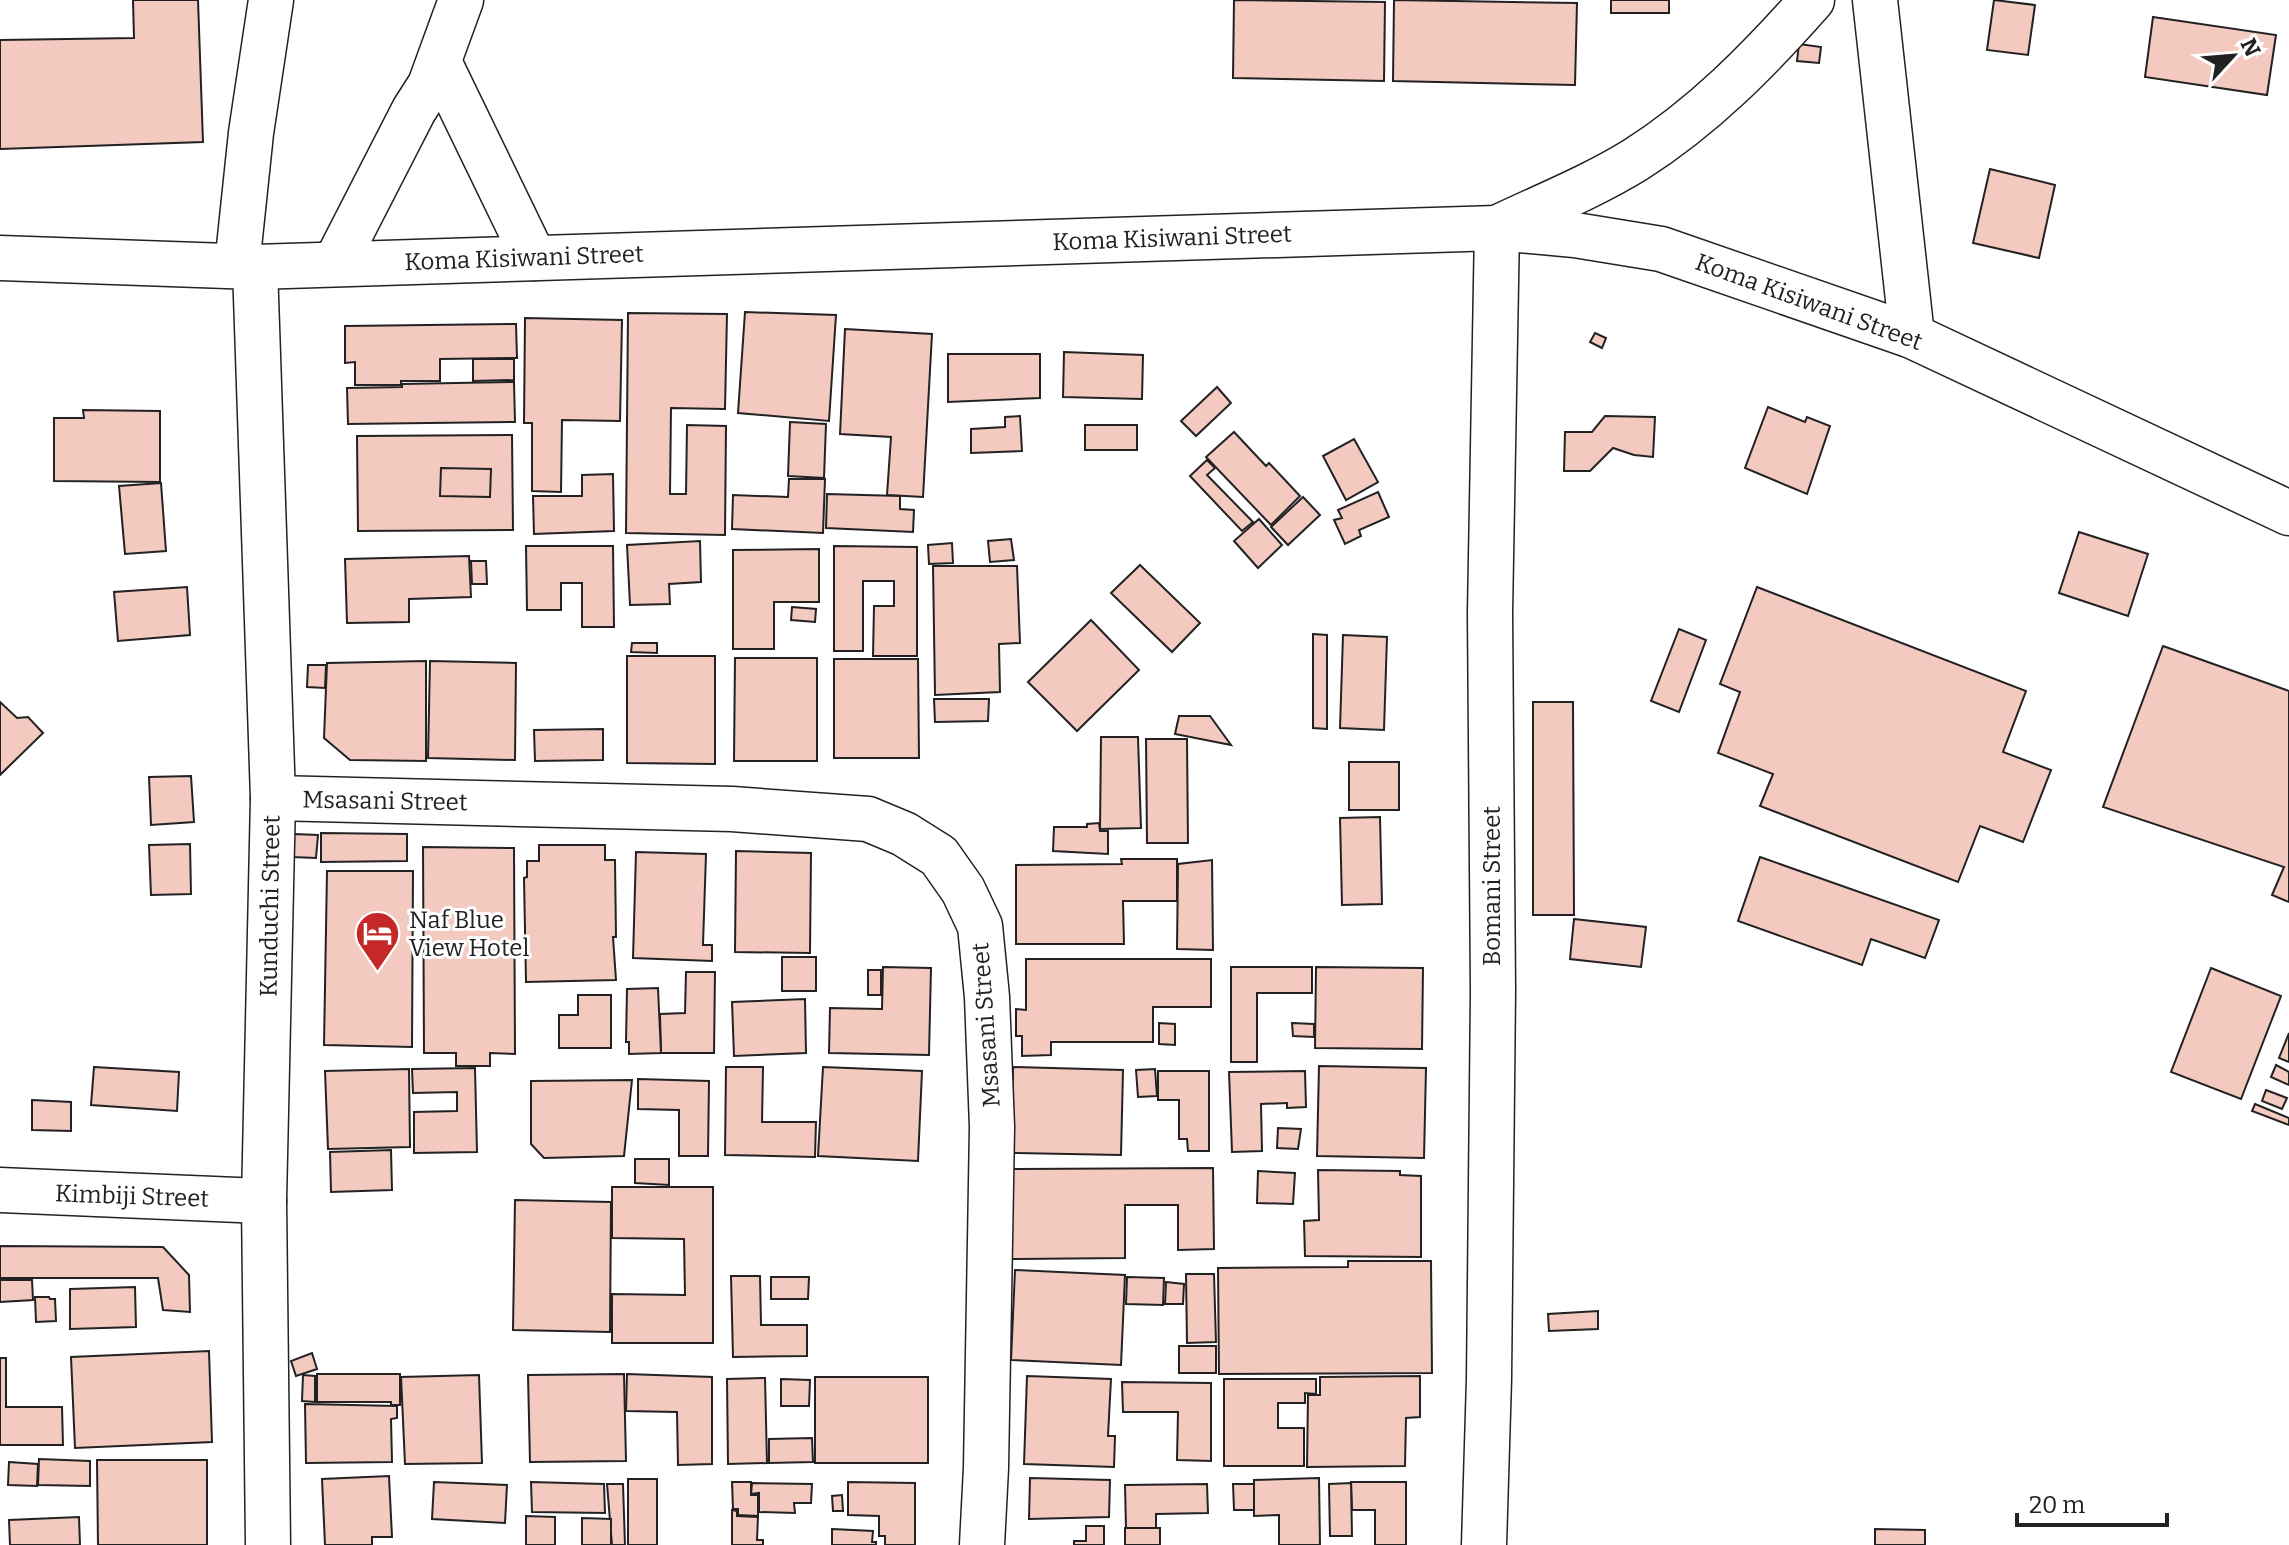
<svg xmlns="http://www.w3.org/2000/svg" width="2289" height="1545" font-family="Bitter,serif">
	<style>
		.building { fill: #f3c9c0; stroke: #222; stroke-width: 2 }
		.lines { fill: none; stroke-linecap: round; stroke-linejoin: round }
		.minor-casing { stroke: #222; stroke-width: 47 }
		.minor { stroke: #fff; stroke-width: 44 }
		.labels { text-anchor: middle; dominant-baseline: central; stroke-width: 6; stroke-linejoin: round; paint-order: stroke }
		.street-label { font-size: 24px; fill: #222; stroke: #fff }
		.poi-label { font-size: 24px; fill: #222; stroke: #fff; text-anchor: start }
	</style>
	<rect width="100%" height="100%" fill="#fff"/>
	<g class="building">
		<polygon points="133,0 198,0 203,142 0,149 0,40 134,38"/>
		<polygon points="1234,0 1385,2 1384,81 1233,78"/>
		<polygon points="1394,0 1577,3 1575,85 1393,81"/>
		<rect x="1611" y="0" width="58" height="13"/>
		<polygon points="1994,0 2035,5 2028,55 1987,50"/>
		<polygon points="2153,17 2276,35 2267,95 2145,77"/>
		<polygon points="1799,44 1821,47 1819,63 1797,61"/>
		<polygon points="1990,169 2055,185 2039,258 1973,243"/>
		<polygon points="745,312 836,315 829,421 738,413"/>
		<polygon points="628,313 727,314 725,409 671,408 670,494 686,494 687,425 726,426 725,535 626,533"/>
		<polygon points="525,318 622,320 620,421 562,420 561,492 532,491 532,423 524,423"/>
		<polygon points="516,324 517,358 440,359 440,381 401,381 401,385 355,385 355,362 345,363 345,326"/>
		<polygon points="845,329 932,334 923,497 887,495 891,437 840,434"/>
		<polygon points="1595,333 1606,338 1602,348 1590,342"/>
		<polygon points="1064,352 1143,355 1142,399 1063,397"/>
		<polygon points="948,354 1040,354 1040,398 948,402"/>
		<polygon points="473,359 514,359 514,380 473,381"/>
		<polygon points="514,382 515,422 348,424 347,388 402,387 402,384"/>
		<polygon points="1217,387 1231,403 1196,436 1181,421"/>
		<polygon points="1768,407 1805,422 1807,417 1830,426 1807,494 1745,468"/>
		<polygon points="83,410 160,411 160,482 54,481 54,418 84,418"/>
		<polygon points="1020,416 1022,451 971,453 971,429 1005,427 1005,417"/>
		<polygon points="1605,416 1655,417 1653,457 1634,455 1613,448 1590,471 1564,471 1565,432 1592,432"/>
		<polygon points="790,422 826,424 824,478 788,476"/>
		<rect x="1085" y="425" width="52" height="25"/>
		<polygon points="1234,432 1266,466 1269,463 1300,496 1271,525 1206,457"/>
		<polygon points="512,435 513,530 358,531 357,436"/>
		<polygon points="1354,439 1378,482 1346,500 1323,456"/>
		<polygon points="1207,460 1215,468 1207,475 1253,522 1242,531 1190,476"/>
		<polygon points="441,468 491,469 490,497 440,496"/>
		<polygon points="613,474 614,531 534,534 533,496 582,496 582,475"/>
		<polygon points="789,479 825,479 823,533 732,529 733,495 788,497"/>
		<polygon points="161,483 166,551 125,554 119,486"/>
		<polygon points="1378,492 1389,517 1359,530 1361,536 1345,544 1334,520 1342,518 1338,510"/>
		<polygon points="827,494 900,496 900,509 914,510 913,532 826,528"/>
		<polygon points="1303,497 1320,515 1288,545 1271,527"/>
		<polygon points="1259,519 1282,545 1258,568 1234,541"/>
		<polygon points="2079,532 2148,554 2128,616 2059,593"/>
		<polygon points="1011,539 1014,560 990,562 988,541"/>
		<polygon points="700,541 701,582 669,584 670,604 630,605 627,545"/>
		<polygon points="952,543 953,563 929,564 928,545"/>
		<polygon points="526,546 613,546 614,627 582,627 582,583 561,583 561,610 527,610"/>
		<polygon points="834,546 917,547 917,656 873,656 874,606 894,606 894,581 863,581 863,651 834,651"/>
		<polygon points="819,549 819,602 774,602 774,649 733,649 733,550"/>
		<polygon points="469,556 471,597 409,599 409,622 347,623 345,559"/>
		<polygon points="471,561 486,561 487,584 472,584"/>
		<polygon points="1140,565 1200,623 1172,652 1111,593"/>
		<polygon points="933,566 1017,566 1020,643 999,644 1000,692 935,695"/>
		<polygon points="187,587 190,635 118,641 114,592"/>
		<polygon points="1757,587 2026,691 2003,752 2051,770 2023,842 1980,826 1958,882 1760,806 1773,774 1718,753 1740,692 1720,684"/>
		<polygon points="792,607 816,609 815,622 791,620"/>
		<polygon points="1091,620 1139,670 1077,731 1028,682"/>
		<polygon points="1679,629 1706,640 1679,712 1651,701"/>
		<polygon points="1313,634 1327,635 1327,729 1313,728"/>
		<polygon points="1343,635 1387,637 1384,730 1340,728"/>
		<polygon points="632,643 657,643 657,653 631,652"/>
		<polygon points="2163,646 2289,691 2289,902 2272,895 2284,867 2103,807"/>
		<polygon points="627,656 715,656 715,764 627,763"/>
		<polygon points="735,658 817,658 817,761 734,761"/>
		<polygon points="834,659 918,659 919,758 834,758"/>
		<polygon points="426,661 426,761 350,760 324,738 327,663"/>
		<polygon points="430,661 516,663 515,760 428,758"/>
		<polygon points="308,665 326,665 325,688 307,687"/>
		<polygon points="934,699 989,699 988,721 935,722"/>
		<polygon points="0,702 17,718 28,717 43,733 0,775"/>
		<polygon points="1533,702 1573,702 1574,915 1533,915"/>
		<polygon points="1179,716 1210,716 1231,745 1175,734"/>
		<polygon points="603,729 603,760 535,761 534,730"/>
		<polygon points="1101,737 1138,737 1141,828 1100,829"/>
		<polygon points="1146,739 1187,739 1188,843 1147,843"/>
		<rect x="1349" y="762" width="50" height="48"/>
		<polygon points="191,776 194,822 151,825 149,777"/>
		<polygon points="1380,817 1382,904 1342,905 1340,818"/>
		<polygon points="1099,823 1100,831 1108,831 1108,854 1053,851 1054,827 1087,827 1087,824"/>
		<polygon points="321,833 407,834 407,861 321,862"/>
		<polygon points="294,834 318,835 316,858 292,857"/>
		<polygon points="190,844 191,894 151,895 149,845"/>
		<polygon points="539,845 605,845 605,860 615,860 616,937 613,937 616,980 526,982 524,878 527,877 527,861 539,861"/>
		<polygon points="423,847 514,848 515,1054 490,1053 490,1066 456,1066 456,1053 424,1053"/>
		<polygon points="736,851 811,853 810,953 735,952"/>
		<polygon points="636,852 706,854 703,945 712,945 712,961 633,958"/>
		<polygon points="1760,857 1939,920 1925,958 1871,939 1862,965 1738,921"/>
		<polygon points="1121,859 1177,859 1177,901 1123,901 1124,944 1016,944 1016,865 1122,864"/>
		<polygon points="1212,860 1213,950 1177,949 1178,864"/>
		<polygon points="327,871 413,871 412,1047 324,1045"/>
		<polygon points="1574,919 1646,927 1641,967 1570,959"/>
		<rect x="782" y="957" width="34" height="34"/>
		<polygon points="1026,959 1211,959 1211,1007 1153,1007 1153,1042 1051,1042 1051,1055 1022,1056 1022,1036 1016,1036 1016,1009 1026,1010"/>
		<polygon points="883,967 931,968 929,1055 829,1053 830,1008 882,1009"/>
		<polygon points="1231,967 1312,967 1312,993 1257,993 1257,1062 1231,1062"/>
		<polygon points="1316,967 1423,968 1422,1049 1315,1048"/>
		<polygon points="2211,968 2281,996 2241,1099 2171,1072"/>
		<rect x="868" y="970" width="13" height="25"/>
		<polygon points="686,972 715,972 714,1053 661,1053 660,1014 685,1013"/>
		<polygon points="658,988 661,1053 629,1054 629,1042 626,1042 627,989"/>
		<polygon points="578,995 611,995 611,1048 559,1048 559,1015 578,1015"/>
		<polygon points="805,999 806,1053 734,1056 732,1002"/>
		<polygon points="1159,1023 1175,1024 1175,1045 1159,1044"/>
		<polygon points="1292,1023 1314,1024 1314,1037 1293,1036"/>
		<polygon points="2289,1033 2289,1062 2279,1058"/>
		<polygon points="2276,1065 2289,1072 2289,1085 2271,1077"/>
		<polygon points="1319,1066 1426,1068 1424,1158 1317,1156"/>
		<polygon points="94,1067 179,1072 177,1111 91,1105"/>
		<polygon points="726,1067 763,1067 762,1122 816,1122 815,1157 725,1155"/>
		<polygon points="823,1067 922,1071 918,1161 818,1156"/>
		<polygon points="1013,1067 1123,1070 1121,1155 1012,1153"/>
		<polygon points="475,1068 477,1152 414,1153 414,1112 457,1111 457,1092 413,1093 412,1069"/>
		<polygon points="409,1069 410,1147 328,1149 325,1071"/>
		<polygon points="1155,1069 1157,1096 1138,1097 1136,1070"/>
		<polygon points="1158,1071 1209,1071 1209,1151 1188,1151 1187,1139 1179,1139 1179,1100 1158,1100"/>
		<polygon points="1305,1071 1306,1107 1287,1108 1287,1103 1261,1104 1262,1151 1232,1152 1229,1072"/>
		<polygon points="638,1079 709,1081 708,1156 679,1156 679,1110 638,1109"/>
		<polygon points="632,1080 624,1156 544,1158 531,1144 531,1081"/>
		<polygon points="2266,1090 2287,1098 2282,1109 2262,1101"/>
		<polygon points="32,1100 71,1102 71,1131 32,1130"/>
		<polygon points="2255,1104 2289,1118 2289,1125 2252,1111"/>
		<polygon points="1278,1128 1301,1129 1298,1149 1277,1148"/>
		<polygon points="391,1150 392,1190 331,1192 330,1152"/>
		<polygon points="635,1159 669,1159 669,1185 635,1183"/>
		<polygon points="1213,1168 1214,1249 1178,1250 1178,1205 1125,1205 1125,1258 1007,1259 1006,1169"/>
		<polygon points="1318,1170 1400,1171 1400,1175 1421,1176 1421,1257 1305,1256 1304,1221 1319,1220"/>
		<polygon points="1258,1171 1295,1173 1293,1204 1257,1203"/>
		<polygon points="612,1187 713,1187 713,1343 612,1343 612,1294 685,1295 684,1239 612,1238"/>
		<polygon points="515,1200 611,1202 610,1332 513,1330"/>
		<polygon points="0,1246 163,1247 189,1275 190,1312 163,1310 158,1278 0,1278"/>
		<polygon points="1348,1261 1431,1261 1432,1373 1219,1374 1218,1268 1348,1267"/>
		<polygon points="1015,1270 1125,1275 1121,1365 1011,1360"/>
		<polygon points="1186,1274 1214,1274 1216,1342 1187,1343"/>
		<polygon points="731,1276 760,1276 761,1325 807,1325 807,1356 733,1357"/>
		<polygon points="771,1277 809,1277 808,1299 771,1299"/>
		<polygon points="1127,1277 1164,1278 1163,1305 1126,1304"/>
		<polygon points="0,1280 32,1280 33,1300 0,1302"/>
		<polygon points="1166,1282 1184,1284 1183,1304 1165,1304"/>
		<polygon points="135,1287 136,1327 70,1329 70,1289"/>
		<polygon points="35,1297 49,1297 50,1299 55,1299 56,1321 36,1322"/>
		<polygon points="1598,1311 1598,1329 1549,1331 1548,1314"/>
		<rect x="1179" y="1346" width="37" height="27"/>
		<polygon points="209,1351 212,1442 75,1448 71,1357"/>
		<polygon points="312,1353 317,1369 296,1376 291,1361"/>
		<polygon points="0,1358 6,1358 6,1407 62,1407 63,1445 0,1445"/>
		<polygon points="317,1374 400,1374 400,1405 391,1405 391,1402 317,1402"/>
		<polygon points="624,1374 626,1461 530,1462 528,1375"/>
		<polygon points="627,1374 712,1377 712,1464 678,1465 677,1412 626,1411"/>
		<polygon points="303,1375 315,1376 315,1402 302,1401"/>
		<polygon points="479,1375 482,1463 405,1464 401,1377"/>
		<polygon points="1027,1376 1111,1379 1108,1436 1115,1436 1114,1467 1024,1464"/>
		<polygon points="1420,1376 1420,1417 1406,1418 1405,1466 1307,1467 1308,1395 1320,1395 1320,1377"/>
		<rect x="815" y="1377" width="113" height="86"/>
		<polygon points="765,1378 767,1463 728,1464 727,1379"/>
		<polygon points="781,1379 810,1380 809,1406 781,1406"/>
		<polygon points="1224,1379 1316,1379 1316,1394 1305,1393 1305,1403 1278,1403 1278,1428 1304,1428 1304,1466 1224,1466"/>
		<polygon points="1122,1382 1211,1383 1211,1461 1177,1460 1178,1412 1123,1412"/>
		<polygon points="305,1404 397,1406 397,1418 391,1419 392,1462 306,1463"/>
		<polygon points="812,1438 813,1462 769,1463 769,1439"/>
		<polygon points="39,1459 90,1461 90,1486 38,1485"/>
		<polygon points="97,1460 207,1460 207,1545 98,1545"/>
		<polygon points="9,1462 38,1464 37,1486 8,1485"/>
		<polygon points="389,1476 392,1537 372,1537 372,1545 325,1545 322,1479"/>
		<polygon points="1030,1478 1110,1480 1109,1517 1029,1519"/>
		<polygon points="1319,1478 1320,1545 1279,1545 1279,1515 1254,1516 1254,1480"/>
		<rect x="628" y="1479" width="29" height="66"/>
		<polygon points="434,1482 507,1485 505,1523 432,1519"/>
		<polygon points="531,1482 604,1484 605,1513 532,1512"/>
		<polygon points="732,1482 751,1482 751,1495 758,1495 758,1516 738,1515 738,1509 733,1509"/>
		<polygon points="848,1482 915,1483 915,1545 885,1545 885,1536 879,1536 879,1516 848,1515"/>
		<polygon points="1351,1482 1406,1482 1406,1545 1375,1545 1375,1510 1352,1510"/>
		<polygon points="752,1483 812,1484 811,1503 794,1503 795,1513 759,1512 759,1493 751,1494"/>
		<polygon points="1351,1483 1352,1536 1330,1536 1329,1484"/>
		<polygon points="607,1484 623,1484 625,1545 612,1545"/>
		<polygon points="1207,1484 1208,1513 1156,1514 1156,1528 1126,1528 1125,1485"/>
		<polygon points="1233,1484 1254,1484 1254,1510 1234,1510"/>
		<polygon points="842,1495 843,1511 833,1511 832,1496"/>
		<polygon points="732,1510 737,1511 737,1516 758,1517 757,1540 763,1540 763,1545 732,1545"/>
		<polygon points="526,1516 555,1517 555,1545 526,1545"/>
		<polygon points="79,1517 80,1545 10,1545 9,1520"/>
		<polygon points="582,1518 611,1519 611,1545 582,1545"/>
		<polygon points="1086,1526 1104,1526 1104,1545 1074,1545 1074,1541 1086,1541"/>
		<rect x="1125" y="1528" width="35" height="17"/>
		<polygon points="832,1529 873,1531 872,1542 876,1542 876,1545 832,1545"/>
		<polygon points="1875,1529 1925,1530 1925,1545 1875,1545"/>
	</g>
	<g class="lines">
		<defs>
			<g id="minor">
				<polyline points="1875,0 1912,336"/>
				<polyline points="440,64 534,258"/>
				<polyline points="0,258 255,267 1497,228 1575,235 1661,249 1912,336 2289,513"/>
				<polyline points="335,264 414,110 430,85 461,0"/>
				<polyline points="237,266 251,133 271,0"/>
				<polyline points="255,267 273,798 264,1201 268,1545"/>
				<polyline points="273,798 732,809 868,819 904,834 939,856 963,890 980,926 987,997 992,1127 986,1468 982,1545"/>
				<polyline points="0,1190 264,1201"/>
				<path d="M1484,1545l5,-166 4,-388 -3,-378 7,-385c46,-22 94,-41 138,-68 68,-43 124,-100 177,-160"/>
			</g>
		</defs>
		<use href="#minor" class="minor-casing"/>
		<use href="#minor" class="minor"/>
	</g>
	<defs>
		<symbol id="hotel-pin" viewBox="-11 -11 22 30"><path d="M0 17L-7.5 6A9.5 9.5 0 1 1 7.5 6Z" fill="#c62828" stroke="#fff"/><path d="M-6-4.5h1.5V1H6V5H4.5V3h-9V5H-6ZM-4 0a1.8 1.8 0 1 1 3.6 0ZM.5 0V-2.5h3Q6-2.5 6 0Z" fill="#fff"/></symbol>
	</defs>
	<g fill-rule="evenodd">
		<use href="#hotel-pin" x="352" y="908" width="51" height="69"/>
	</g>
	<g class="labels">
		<g class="street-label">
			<text transform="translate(1172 238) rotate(-2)">Koma Kisiwani Street</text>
			<text transform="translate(524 258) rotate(-2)">Koma Kisiwani Street</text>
			<text transform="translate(1809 302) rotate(20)">Koma Kisiwani Street</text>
			<text transform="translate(385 801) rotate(1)">Msasani Street</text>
			<text transform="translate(1492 886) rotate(-90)">Bomani Street</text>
			<text transform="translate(270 906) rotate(-89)">Kunduchi Street</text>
			<text transform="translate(986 1025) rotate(-94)">Msasani Street</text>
			<text transform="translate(132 1196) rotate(2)">Kimbiji Street</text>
		</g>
		<g class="poi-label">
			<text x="409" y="920">Naf Blue<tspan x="409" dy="28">View Hotel</tspan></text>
		</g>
	</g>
	<g transform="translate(2233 56) rotate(64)" stroke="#ffffff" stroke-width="6" paint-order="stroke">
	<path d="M0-6L14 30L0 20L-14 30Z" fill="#222222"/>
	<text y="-12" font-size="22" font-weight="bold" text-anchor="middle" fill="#222222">N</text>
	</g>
	<path d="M2017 1513v12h150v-12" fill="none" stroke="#222222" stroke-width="4"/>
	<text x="2029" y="1513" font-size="24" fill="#222222" stroke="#ffffff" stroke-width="6" paint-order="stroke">20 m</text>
</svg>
